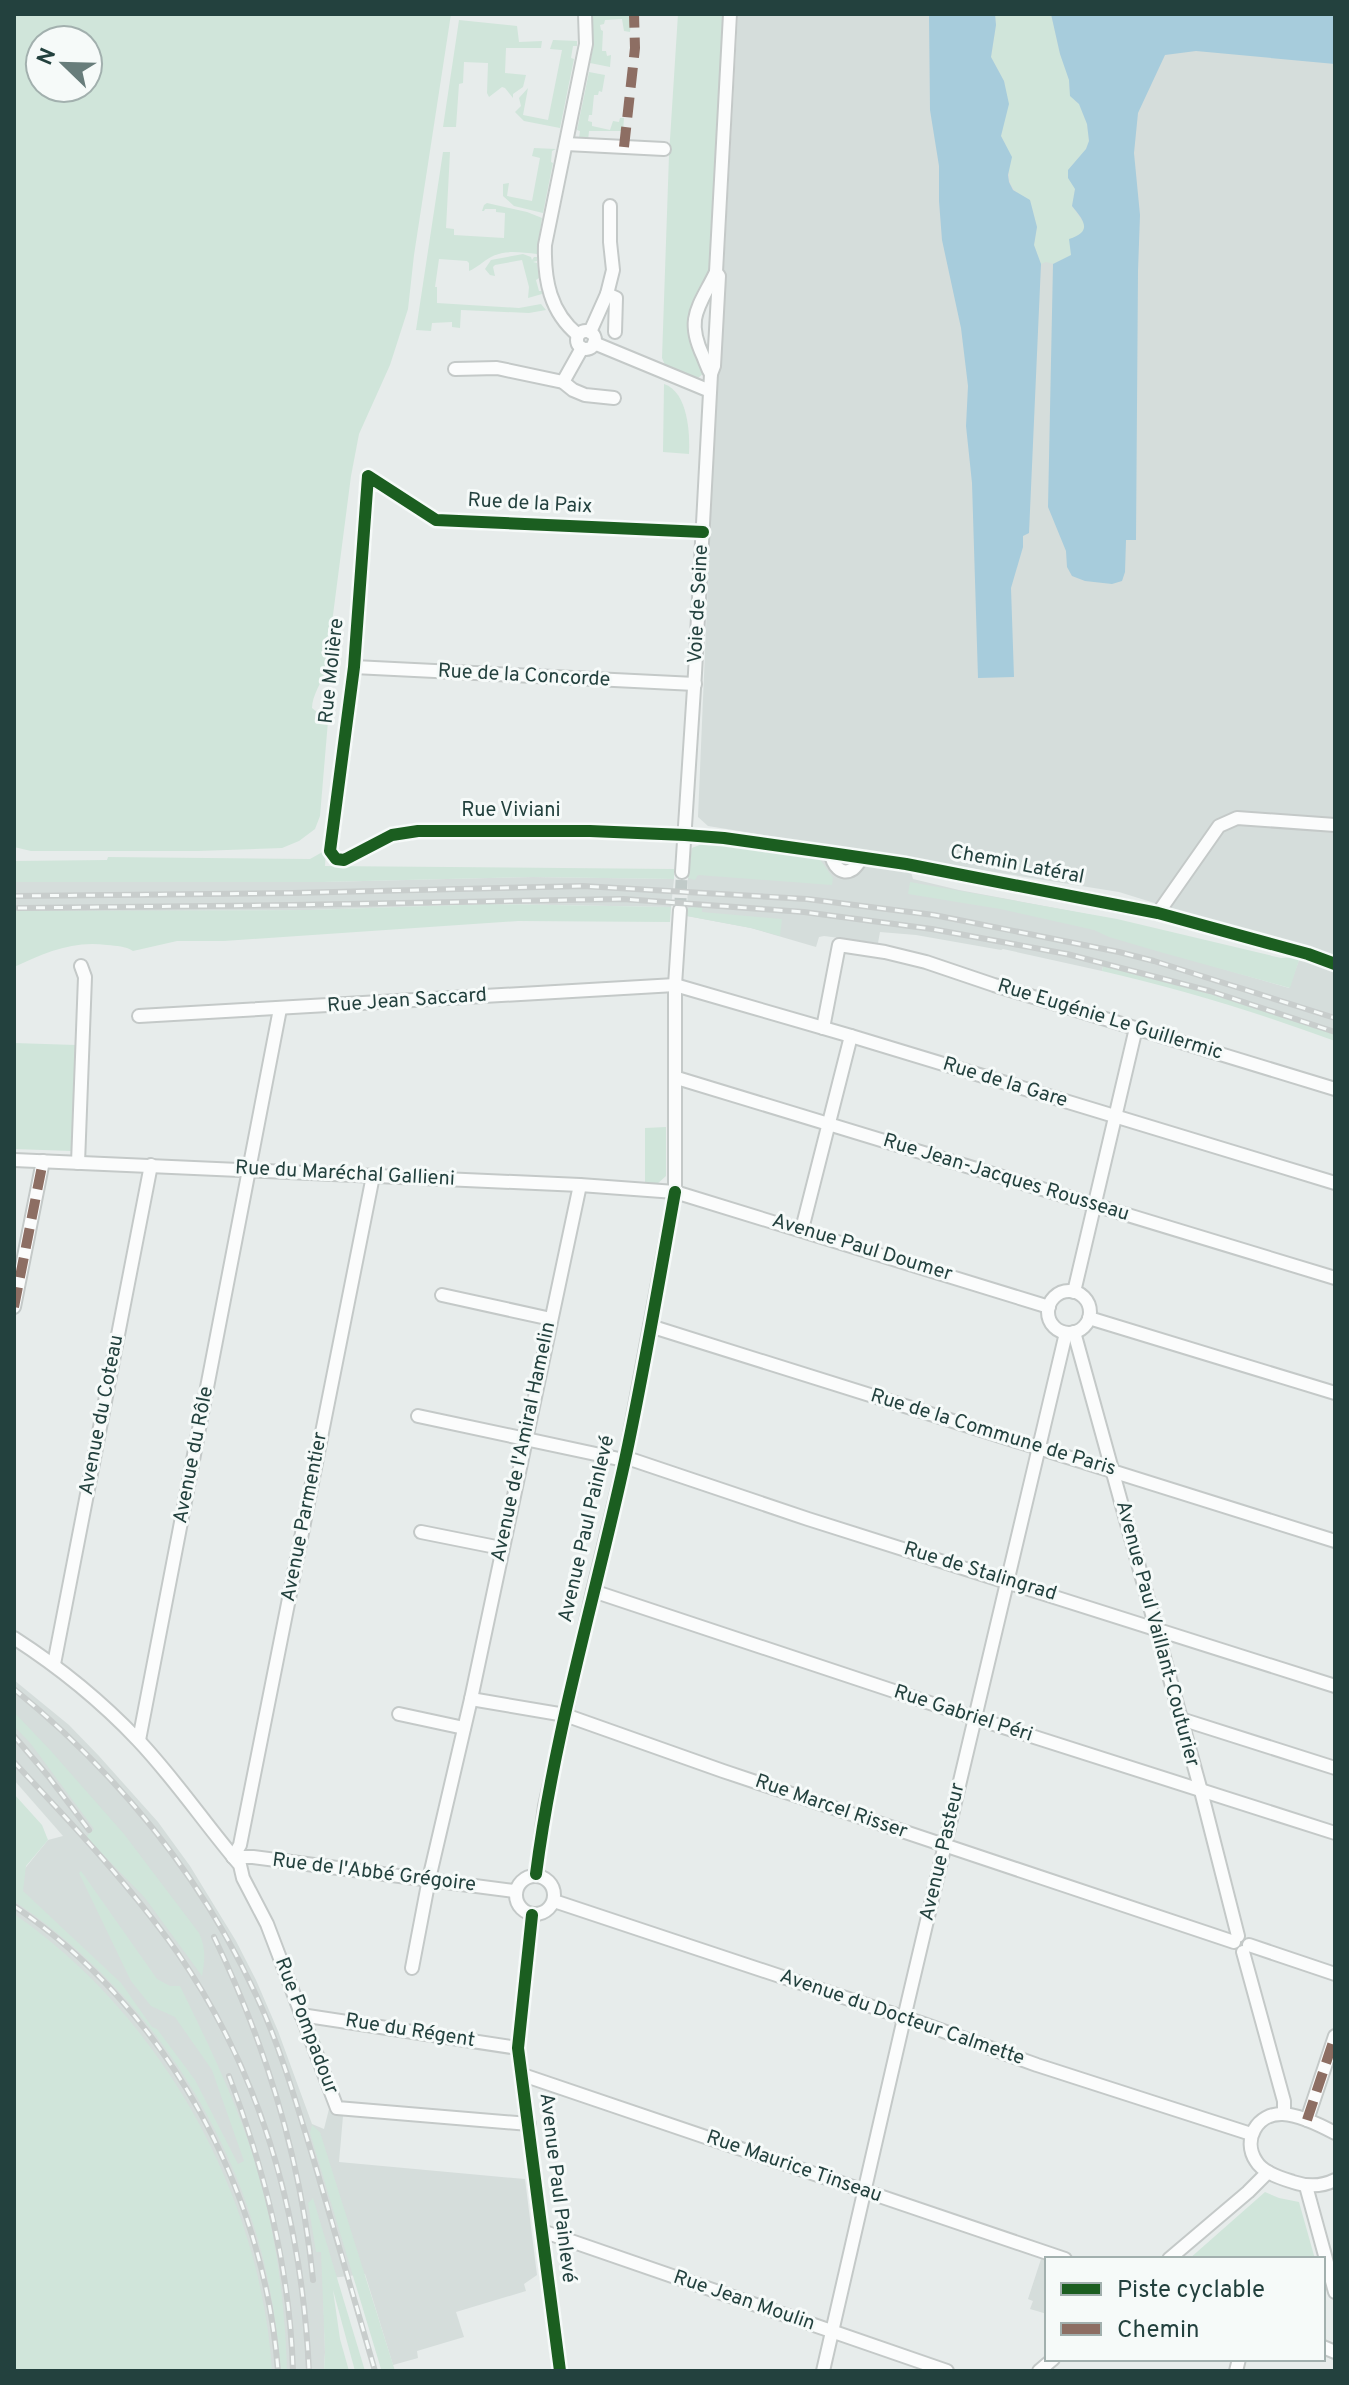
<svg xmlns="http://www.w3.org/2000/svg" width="1349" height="2385" font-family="Overpass,sans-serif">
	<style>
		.built { fill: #d5dddb }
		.green { fill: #d0e5da; fill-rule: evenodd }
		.water { fill: #a7ccdc }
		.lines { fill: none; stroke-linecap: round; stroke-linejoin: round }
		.street-tunnel { stroke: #c0cac8; stroke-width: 12; stroke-dasharray: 12 6; stroke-linecap: butt }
		.street-casing { stroke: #c4c9c8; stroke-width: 16 }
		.street { stroke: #fbfcfc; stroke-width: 12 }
		.rail-casing { stroke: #c8cdcc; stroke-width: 6 }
		.rail { stroke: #f6faf9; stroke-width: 3; stroke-dasharray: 9; stroke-linecap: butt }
		.quiet { stroke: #8d6e63; stroke-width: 10; stroke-dasharray: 20 10; stroke-linecap: butt }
		.cycleway-casing { stroke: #f6faf9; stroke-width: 17 }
		.cycleway { stroke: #1b5e20; stroke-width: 12 }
		.labels { text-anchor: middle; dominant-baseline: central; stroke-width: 6; stroke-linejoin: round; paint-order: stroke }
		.street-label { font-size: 20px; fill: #23413e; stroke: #f6faf9 }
	</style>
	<rect width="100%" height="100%" fill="#e7eceb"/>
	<g class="built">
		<polygon points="738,14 1335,14 1335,959 1119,892 708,826 698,817 713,464"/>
		<polygon points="718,842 909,872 911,872 913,879 959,890 1113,919 1109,936 1289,988 1300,957 1335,968 1335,1034 1226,998 1103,966 1102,971 1003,949 1001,950 916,935 880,932 878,943 824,936 819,937 816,947 751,928 687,916 688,878 692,848"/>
		<polygon points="533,877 674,879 671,907 487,904 309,910 14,912 14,882 323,882"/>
		<polygon points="14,1680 69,1725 99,1756 158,1822 190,1866 236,1941 256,1980 278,2031 312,2124 324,2129 329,2109 331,2113 343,2116 339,2162 525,2179 537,2275 524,2284 526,2291 456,2312 464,2337 417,2351 418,2358 393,2365 365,2274 323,2279 325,2352 324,2371 263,2371 114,2029 71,1981 14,1934 14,1882 48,1840 63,1836 14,1780"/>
		<polygon points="1041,2259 1047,2261 1047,2314 1030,2309 1033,2301 1028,2299"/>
	</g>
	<g class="green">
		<path d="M14,14h437l-37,241 -6,54 -18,56 -31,69 -8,42 -25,193c-4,13 -14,26 -14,39l16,13 -8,95 -5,13 -16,12 -17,7 -84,3h-167l-17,-4zM88,40v48h-48v-48z"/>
		<polygon points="593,14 632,14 630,32 624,31 622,19 605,20 604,24 600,25 601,30 603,31 602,51 606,51 607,56 611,55 610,67 590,63 593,48"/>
		<polygon points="678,14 725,14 712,273 693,312 704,373 698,378 665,365 662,358 669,155"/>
		<path d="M995,14h56l9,40 10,26 -1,8 6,13 4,3 8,20 2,17 -3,8 -18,21 7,19 -3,17 13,19 -2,7 -6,4 -5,19 -19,9 -7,-2 -5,2 -7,-19 3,-18 -7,-27c-6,-3 -14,-7 -17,-12 -9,-11 2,-31 -12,-52l7,-32 -4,-23 -13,-24 5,-32z"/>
		<polygon points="459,20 517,26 519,42 542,41 541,48 506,48 505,73 526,75 523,87 513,94 513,98 505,88 502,87 489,97 487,93 488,63 464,62 463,83 459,84 456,127 443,127"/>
		<polygon points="553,40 577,41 577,46 573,46 571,58 574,59 560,128 524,121 515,112 521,106 519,98 528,88 523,115 548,120 562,50 550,49"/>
		<polygon points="589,72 605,75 602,92 599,91 598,95 594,95 592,115 589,115 588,121 592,122 592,126 610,130 613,121 619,122 620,118 624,118 623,131 589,131 588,141 575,140 576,137 579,138 580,131 577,130"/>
		<polygon points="534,148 556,149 552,151 551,162 553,163 543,213 514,206 503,196 503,184 509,183 507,196 532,201 540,158 532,156"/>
		<path d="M443,152h7l-4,76 8,1v6l50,3 1,-25 -9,-1v-3h-11l-1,2h-2l2,-6 3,-2 40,9 15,6 -5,36c-15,-1 -31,-5 -46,3 -8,4 -14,11 -22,14v-8l-2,-2 -28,-2 -4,28h2v16l82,5 22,-4 5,6 -17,3 -68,-3 -1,18 -8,-1v-5l-20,1 -1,8 -15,-1z"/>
		<polygon points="523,254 531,257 532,260 534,257 537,257 537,261 533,262 537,263 539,278 536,280 539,291 542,291 542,294 528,298 529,287 522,260 495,265 493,267 495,276 490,275 485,269 491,260"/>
		<path d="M664,384c24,8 26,49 25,70l-26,-2z"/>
		<polygon points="707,842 819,858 833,878 832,885 698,875 695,880 688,878 692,848"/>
		<polygon points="326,850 325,866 674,869 674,879 533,877 323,882 14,882 14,861 107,860 108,857 310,859"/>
		<polygon points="910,882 1117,919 1281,958 1300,957 1290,988 1160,952 1109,937 1094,930 1000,909 908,894"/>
		<path d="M487,904l184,3 -1,15 -152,-1 -294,20h-47l-44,10c-8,-5 -16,-5 -26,-6 -34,-5 -63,8 -93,22v-56l295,-1z"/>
		<polygon points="702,906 702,912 782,919 780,936 751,928 687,916 687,908"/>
		<path d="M1103,966l123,32 109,36v7c-76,-28 -154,-52 -233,-70z"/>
		<polygon points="14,1043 76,1045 71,1151 14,1149"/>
		<polygon points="666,1127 666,1176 657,1184 645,1182 645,1128"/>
		<path d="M14,1712l37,39 73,83 75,99c7,15 6,27 3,43l-57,-78 -59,-61 8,-8 -63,-85 -17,-18z"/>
		<path d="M14,1794l28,31 6,15 -22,26 -3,25 98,92 31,44 5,2 38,51 43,84 6,-3 -32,-91 -37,-53 -24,-11 -20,-25 -52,-108 2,-2 76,108 13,7h10c26,53 52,107 71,163 23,71 34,147 36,222h-7c-10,-187 -110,-365 -266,-470z"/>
		<path d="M14,1914c146,100 247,281 258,457h-258z"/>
		<polygon points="312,2125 320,2132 395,2371 381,2369 310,2133"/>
		<polygon points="1265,2192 1279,2198 1299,2202 1315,2259 1189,2259"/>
		<polygon points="313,2198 365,2371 355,2371 333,2290 340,2339 349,2371 324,2371 325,2352 321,2252 316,2252 308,2203"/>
	</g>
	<g class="water">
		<polygon points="929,14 995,14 996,25 991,57 1004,81 1009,104 1001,136 1012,157 1008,175 1009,182 1013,190 1030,200 1037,227 1034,245 1041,264 1029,533 1023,536 1023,547 1011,588 1014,677 978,678 972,483 966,426 968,386 961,328 942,240 939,201 939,166 930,110"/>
		<path d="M1051,14h284v50l-139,-13 -31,4 -27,58 -4,40 6,62 -2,56 -2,269h-10l-1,32 -3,9 -10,3 -27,-3 -13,-5 -5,-9 -1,-16 -18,-44 5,-243 18,-9 -2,-16c24,-8 15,-18 3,-33l3,-17 -7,-11v-8l18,-21 3,-8 -2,-17 -8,-20 -9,-8 -1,-16 -9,-26z"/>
	</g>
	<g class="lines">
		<polyline class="street-tunnel" points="680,910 682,872"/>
		<defs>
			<g id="street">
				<polyline points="566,144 664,149"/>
				<polyline points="607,294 616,298 615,332"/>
				<circle cx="586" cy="340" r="9"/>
				<polyline points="590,332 607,294 613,270 610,242 610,206"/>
				<path d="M578,335c-28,-23 -34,-55 -33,-90l41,-201 -1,-30"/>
				<polyline points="594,343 710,391"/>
				<polyline points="455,369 497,368 563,382 573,390 585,395 614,398"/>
				<path d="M711,374c-4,-6 -5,-11 -8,-18 -18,-38 -4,-49 13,-84"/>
				<polyline points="563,382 582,348"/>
				<polyline points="703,532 436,520 368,476 354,667 330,851 336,859 344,860 392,835 418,831 590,831 685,835 724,838 831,853 906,864 1158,913 1308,954 1335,964"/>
				<polyline points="354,667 695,684"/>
				<path d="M831,853c1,11 10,24 22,16 4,-3 6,-7 9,-11"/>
				<polyline points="682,872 695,673 711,374 714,366 719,276 716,272 730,14"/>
				<polyline points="1158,913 1219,826 1237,818 1335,825"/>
				<polyline points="139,1016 675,985 851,1036 1335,1183"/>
				<polyline points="823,1028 839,945 885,952 926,962 994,985 1335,1089"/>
				<polyline points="677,1078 1335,1278"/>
				<polyline points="14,1160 580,1185 675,1192 1049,1307"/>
				<polyline points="78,1163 85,977 81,966"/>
				<polyline points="802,1229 851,1036"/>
				<circle cx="1069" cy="1312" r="21"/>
				<polyline points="1074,1292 1136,1028"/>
				<polyline points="442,1295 551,1319"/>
				<polyline points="14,1307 43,1161"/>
				<polyline points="1089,1318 1335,1393"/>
				<polyline points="650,1326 1335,1541"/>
				<polyline points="1074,1332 1201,1791 1238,1936"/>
				<polyline points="418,1416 619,1459 633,1460 808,1519 1335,1686"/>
				<polyline points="421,1532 501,1548"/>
				<polyline points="593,1591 975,1718 1335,1833"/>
				<path d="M14,1638c45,29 87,63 124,102 37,39 67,84 102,125l3,13 24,46 70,184 192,16"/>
				<polyline points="54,1664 151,1165"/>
				<polyline points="471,1699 565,1715 723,1771 1234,1942"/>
				<polyline points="399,1714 464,1728"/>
				<polyline points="1181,1719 1335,1768"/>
				<polyline points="139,1740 280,1009"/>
				<polyline points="233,1857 240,1845 373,1176"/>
				<polyline points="233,1857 253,1857 514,1891"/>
				<polyline points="536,1874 545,1806 593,1591 625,1460 675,1192 675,985 680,910"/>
				<circle cx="535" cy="1895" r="19"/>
				<polyline points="554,1901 921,2023 1037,2065 1251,2134"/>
				<polyline points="532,1915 518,2048 560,2371"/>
				<polyline points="1249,1945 1335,1974"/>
				<polyline points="1243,1952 1284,2101 1284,2114"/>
				<polyline points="412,1968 429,1879 471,1699 580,1185"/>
				<polyline points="301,2015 518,2048"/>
				<polyline points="523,2075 1065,2259"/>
				<polyline points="1307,2120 1335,2036"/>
				<path d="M1335,2133c-15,-8 -35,-18 -52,-19 -26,-1 -41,26 -27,47 7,12 25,17 37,21 15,5 28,5 42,-2"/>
				<polyline points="1306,2186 1335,2292"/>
				<polyline points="542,2231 947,2371"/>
				<polyline points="1169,2259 1248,2192 1268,2172"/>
				<polyline points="1323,2347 1335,2352"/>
				<polyline points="823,2371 908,2001 1066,1333"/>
				<polyline points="1039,2371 1053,2359"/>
				<polyline points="1236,2371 1239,2359"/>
			</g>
		</defs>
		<use href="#street" class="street-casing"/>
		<use href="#street" class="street"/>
		<defs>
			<g id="rail">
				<polyline points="14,896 292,893 583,886 807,899 934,915 1119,952 1154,961 1335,1018"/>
				<polyline points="18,908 292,905 623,899 804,912 932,929 1067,954 1210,991 1335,1032"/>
				<path d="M14,1689c103,84 186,185 242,306 25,53 41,111 58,166 21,70 41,140 61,210"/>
				<polyline points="14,1736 48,1776 89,1830"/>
				<path d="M14,1762c57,61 115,122 163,190 86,124 125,270 132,419"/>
				<path d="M14,1906c153,103 250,283 264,465"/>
				<path d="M214,1937c52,108 87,223 99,343"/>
				<path d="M229,2076c36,95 61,192 64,295"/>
			</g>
		</defs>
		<use href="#rail" class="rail-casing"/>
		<use href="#rail" class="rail"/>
		<g class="quiet">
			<polyline points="624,147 635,48 634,14"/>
			<polyline points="14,1307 43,1161"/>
			<polyline points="1307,2120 1335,2036"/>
		</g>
		<defs>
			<g id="cycleway">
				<polyline points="703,532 436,520 368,476 354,667 330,851 336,859 344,860 392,835 418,831 590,831 685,835 724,838 831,853 906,864 1158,913 1308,954 1335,964"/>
				<path d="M536,1874c18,-140 59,-276 89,-414 19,-88 34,-179 50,-268"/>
				<polyline points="532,1915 518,2048 560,2371"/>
			</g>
		</defs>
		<use href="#cycleway" class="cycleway-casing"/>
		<use href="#cycleway" class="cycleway"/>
	</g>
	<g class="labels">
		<g class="street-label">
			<text transform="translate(530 504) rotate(3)">Rue de la Paix</text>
			<text transform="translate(699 604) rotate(-87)">Voie de Seine</text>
			<text transform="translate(332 671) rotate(-84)">Rue Molière</text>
			<text transform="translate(524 676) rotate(3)">Rue de la Concorde</text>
			<text x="511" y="811">Rue Viviani</text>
			<text transform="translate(1017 865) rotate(11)">Chemin Latéral</text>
			<text transform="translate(407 1001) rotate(-4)">Rue Jean Saccard</text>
			<text transform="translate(1110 1020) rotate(17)">Rue Eugénie Le Guillermic</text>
			<text transform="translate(1005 1083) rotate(17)">Rue de la Gare</text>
			<text transform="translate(345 1174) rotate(3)">Rue du Maréchal Gallieni</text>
			<text transform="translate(1006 1178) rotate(17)">Rue Jean-Jacques Rousseau</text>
			<text transform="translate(862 1248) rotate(17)">Avenue Paul Doumer</text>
			<text transform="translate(102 1415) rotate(-79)">Avenue du Coteau</text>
			<text transform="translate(993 1433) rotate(17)">Rue de la Commune de Paris</text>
			<text transform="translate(524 1442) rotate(-78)">Avenue de l'Amiral Hamelin</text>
			<text transform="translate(194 1455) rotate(-79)">Avenue du Rôle</text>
			<text transform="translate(305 1517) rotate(-79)">Avenue Parmentier</text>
			<text transform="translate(587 1529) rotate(-77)">Avenue Paul Painlevé</text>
			<text transform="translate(980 1572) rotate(17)">Rue de Stalingrad</text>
			<text transform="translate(1157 1634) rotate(75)">Avenue Paul Vaillant-Couturier</text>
			<text transform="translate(963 1714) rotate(18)">Rue Gabriel Péri</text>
			<text transform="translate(831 1807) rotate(19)">Rue Marcel Risser</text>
			<text transform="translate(943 1852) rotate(-77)">Avenue Pasteur</text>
			<text transform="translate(374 1873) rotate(7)">Rue de l'Abbé Grégoire</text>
			<text transform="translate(902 2018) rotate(19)">Avenue du Docteur Calmette</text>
			<text transform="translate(306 2026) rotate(69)">Rue Pompadour</text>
			<text transform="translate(410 2031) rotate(9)">Rue du Régent</text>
			<text transform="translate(794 2167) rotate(19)">Rue Maurice Tinseau</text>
			<text transform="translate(557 2188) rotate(83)">Avenue Paul Painlevé</text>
			<text transform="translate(744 2301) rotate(19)">Rue Jean Moulin</text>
		</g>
	</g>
	<rect width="1349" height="2385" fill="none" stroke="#23413e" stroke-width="32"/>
	<rect x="1045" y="2257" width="280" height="104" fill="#f6faf9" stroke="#a2b0ae" stroke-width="2"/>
	<rect x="1061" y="2283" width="40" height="12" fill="#1b5e20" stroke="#a2b0ae" stroke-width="2"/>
	<text x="1117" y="2297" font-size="24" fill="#23413e">Piste cyclable</text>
	<rect x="1061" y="2323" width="40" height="12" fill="#8d6e63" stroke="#a2b0ae" stroke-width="2"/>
	<text x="1117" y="2337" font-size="24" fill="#23413e">Chemin</text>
	<g transform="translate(64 64) rotate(293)"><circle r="38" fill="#f6faf9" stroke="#a2b0ae" stroke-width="2"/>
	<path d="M0-6L14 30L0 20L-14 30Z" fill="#687d7b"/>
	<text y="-12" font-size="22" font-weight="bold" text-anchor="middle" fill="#23413e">N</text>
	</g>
</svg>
